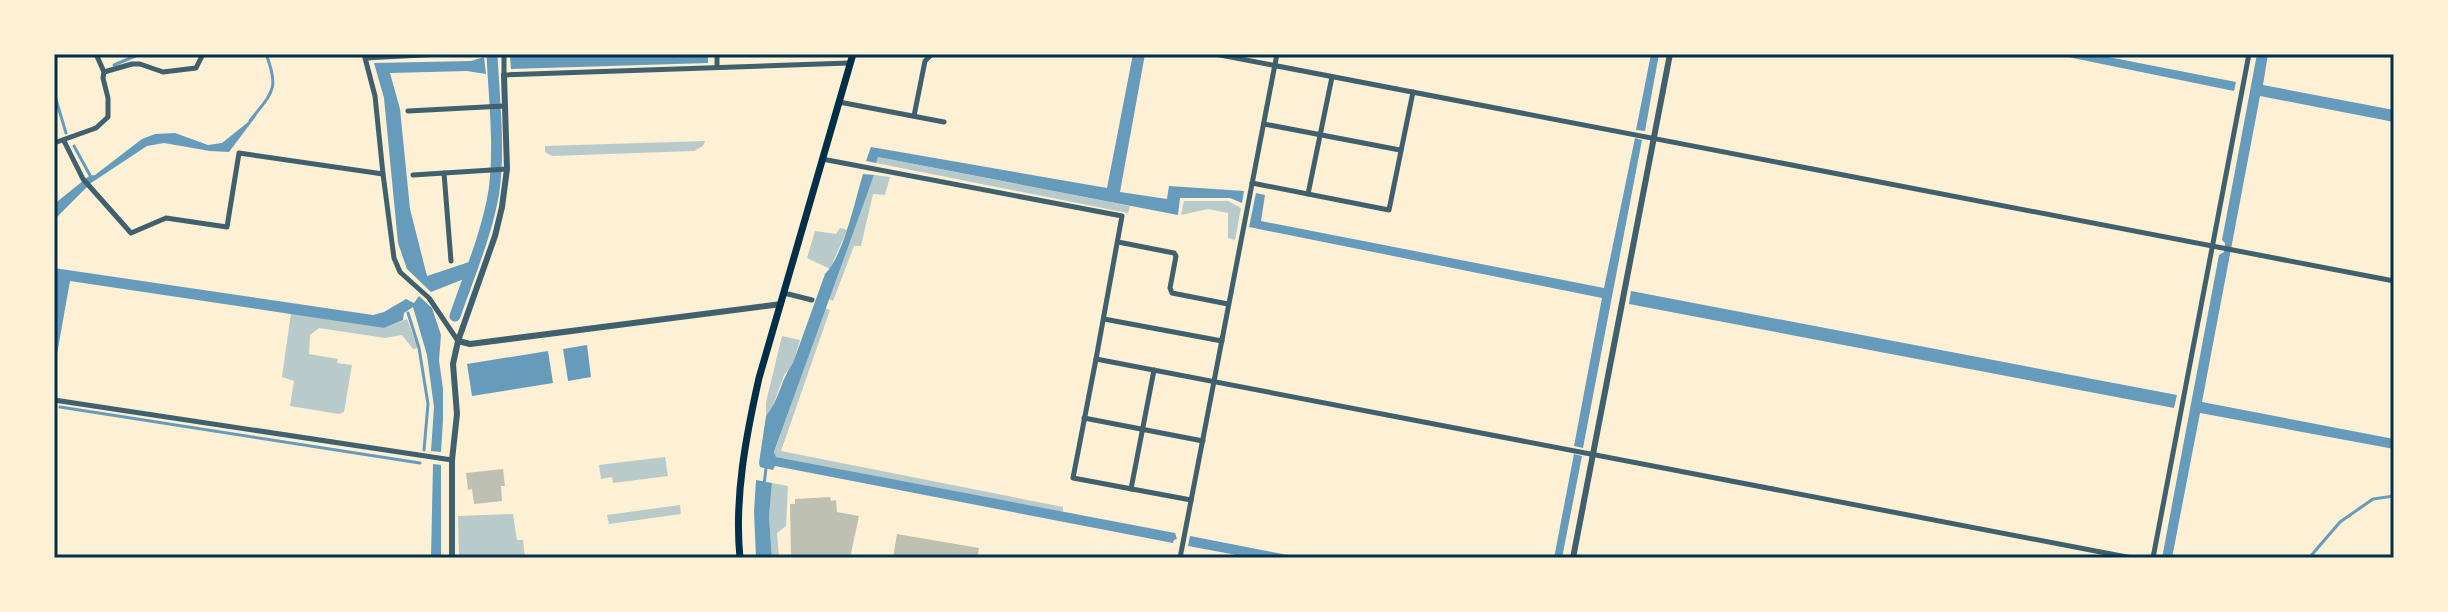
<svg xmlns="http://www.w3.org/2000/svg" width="2448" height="612" font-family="Roboto,sans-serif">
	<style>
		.green { fill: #b9caca }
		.water { fill: #669bbc }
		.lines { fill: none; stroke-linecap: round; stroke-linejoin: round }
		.stream { stroke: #669bbc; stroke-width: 3 }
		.canal { stroke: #669bbc; stroke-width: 11 }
		.building { fill: #bec0b2 }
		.minor { stroke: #3f606c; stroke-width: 5 }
		.tertiary { stroke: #3f606c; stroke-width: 6 }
		.secondary { stroke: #003049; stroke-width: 7 }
		.neatline { fill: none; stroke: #003049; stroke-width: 3 }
	</style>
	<rect width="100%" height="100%" fill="#fdf0d5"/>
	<g class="green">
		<polygon points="705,141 703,146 694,151 552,156 545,152 545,146"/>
		<polygon points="878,157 1130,206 1128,213 876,163"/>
		<polygon points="874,175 890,177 885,195 873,194 861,246 854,246 833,301 828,299"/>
		<polygon points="1184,201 1228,201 1241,208 1235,240 1228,238 1228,213 1208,209 1181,215"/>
		<polygon points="840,228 847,230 830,269 807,258 815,231 836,234"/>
		<polygon points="825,308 830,310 781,451 1063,507 1063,512 776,457 774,453"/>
		<polygon points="291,313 384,328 407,319 418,348 413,349 402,335 385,338 319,328 310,335 309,354 338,359 337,363 352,365 344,412 339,414 290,406 294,381 282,377"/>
		<polygon points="782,336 800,340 793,364 784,375 771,411 766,416 766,402"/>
		<polygon points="665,457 668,476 613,483 612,477 601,479 599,465"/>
		<polygon points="772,483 788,486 786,526 777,533 779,558 772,558 769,517"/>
		<polygon points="680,505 681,514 609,524 607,515"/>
		<polygon points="513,514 517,540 523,540 525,558 459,558 458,516"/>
	</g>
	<g class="water">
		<polygon points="595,54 708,54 708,63 511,69 510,57"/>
		<polygon points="1133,54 1145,54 1120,192 1167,199 1169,186 1244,191 1242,203 1230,198 1180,198 1178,215 878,157 876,163 866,161 871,147 1107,188"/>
		<polygon points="1651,54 1659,54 1645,131 1636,130"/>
		<polygon points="2043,54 2093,54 2236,82 2234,91 2058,55 2056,57"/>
		<polygon points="2257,54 2268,54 2263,85 2394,110 2394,122 2260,96 2202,402 2394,439 2394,449 2200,413 2172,558 2162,558 2219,255 2224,252 2225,243 2222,240"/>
		<polygon points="484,57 486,74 467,71 390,73 400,109 410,209 427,276 469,262 464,279 431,292 407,269 398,243 384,98 374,63 471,61"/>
		<polygon points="257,115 229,152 210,151 164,143 147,146 91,183 54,220 54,206 58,201 89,176 95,175 142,139 155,134 175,133 208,145 222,143"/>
		<polygon points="1635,138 1642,140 1583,448 1574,446 1602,298 1249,227 1256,193 1265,195 1261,221 1604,288"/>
		<path d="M863,174l11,1 -100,277 2,5 399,76 2,6 -3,1 -1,3 -398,-77 -2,4 -13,-3 -1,-4 7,-47c13,-15 15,-37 27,-53l32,-89c19,-19 30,-74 38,-100z"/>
		<polygon points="54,268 373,315 384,312 406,299 414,303 419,296 432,308 441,335 439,360 443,389 443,420 441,452 431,451 434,407 427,355 413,307 404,313 403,320 384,328 70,281 54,371 54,301 57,278 54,277"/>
		<polygon points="1631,291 2177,395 2174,408 1629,304"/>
		<polygon points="587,345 591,377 568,381 563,349"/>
		<polygon points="548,351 553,383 472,396 467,364"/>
		<polygon points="1574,454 1582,456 1562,558 1554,558"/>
		<polygon points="433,464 441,465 441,558 431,558"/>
		<polygon points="756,480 772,483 769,517 772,558 756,558 754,512"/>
		<polygon points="1190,536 1303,558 1253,558 1188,546"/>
	</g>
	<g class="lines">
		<g class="stream">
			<polyline points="114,65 140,54"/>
			<polyline points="54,93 66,133"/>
			<path d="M250,121c22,-29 30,-31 16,-67"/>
			<polyline points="74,146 91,177"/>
			<polyline points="408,313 419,348 428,404 424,450"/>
			<polyline points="60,407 420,463"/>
			<polyline points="764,485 766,468"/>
			<polyline points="2309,558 2340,522 2373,499 2394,496"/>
		</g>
		<path class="canal" d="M455,316c14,-41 32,-82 39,-125 6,-44 0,-92 -2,-137"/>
	</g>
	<g class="building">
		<polygon points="503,469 505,486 501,486 502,501 474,504 472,489 468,490 466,473"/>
		<polygon points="830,497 831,501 836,500 837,512 859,516 850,558 791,558 790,504 795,504 795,499"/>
		<polygon points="897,534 979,548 977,558 893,558"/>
	</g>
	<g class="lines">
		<g class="minor">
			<polyline points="364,54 375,96 383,174 394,258 400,272 429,298 458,341"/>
			<polyline points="504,54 504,75 849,63"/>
			<polyline points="1215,54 2394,281"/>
			<polyline points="366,58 441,54"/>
			<polyline points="717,67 717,54"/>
			<polyline points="104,72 132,64 140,64 163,72 196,68 203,54"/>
			<polyline points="839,102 944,122"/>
			<polyline points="408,111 504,106"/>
			<polyline points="914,116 925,61 932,54"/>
			<polyline points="1264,124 1400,150"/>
			<polyline points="64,141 83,179 131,233 166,218 227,227 239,153 383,174"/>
			<polyline points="54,143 96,128 108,117 108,98 103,78 104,72 96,54"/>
			<polyline points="822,159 1122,216 1096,359 2132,558"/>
			<polyline points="444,173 451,261"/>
			<polyline points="413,175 507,169"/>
			<polyline points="1252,183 1389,210 1413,92"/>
			<polyline points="1308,194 1332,77"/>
			<polyline points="1118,242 1174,253 1176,256 1170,288 1172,293 1228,304"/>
			<polyline points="784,293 812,300"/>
			<polyline points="1104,319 1222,341"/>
			<polyline points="1096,359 1073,478 1191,500"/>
			<polyline points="54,400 452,460"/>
			<polyline points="1084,418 1203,441"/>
			<polyline points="1131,489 1154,370"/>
			<polyline points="1180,558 1277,54"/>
			<polyline points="2153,558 2249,54"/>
		</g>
		<g class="tertiary">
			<polyline points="458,341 470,344 781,304"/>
			<polyline points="452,558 452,460 457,414 453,364 458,341 495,236 502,207 507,169 504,75"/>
			<polyline points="1573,558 1670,54"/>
		</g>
		<path class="secondary" d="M740,558c-6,-60 6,-122 19,-180l94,-324"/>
	</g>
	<rect width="2448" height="612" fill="none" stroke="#fdf0d5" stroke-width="112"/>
	<rect x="56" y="56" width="2336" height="500" class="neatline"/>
</svg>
